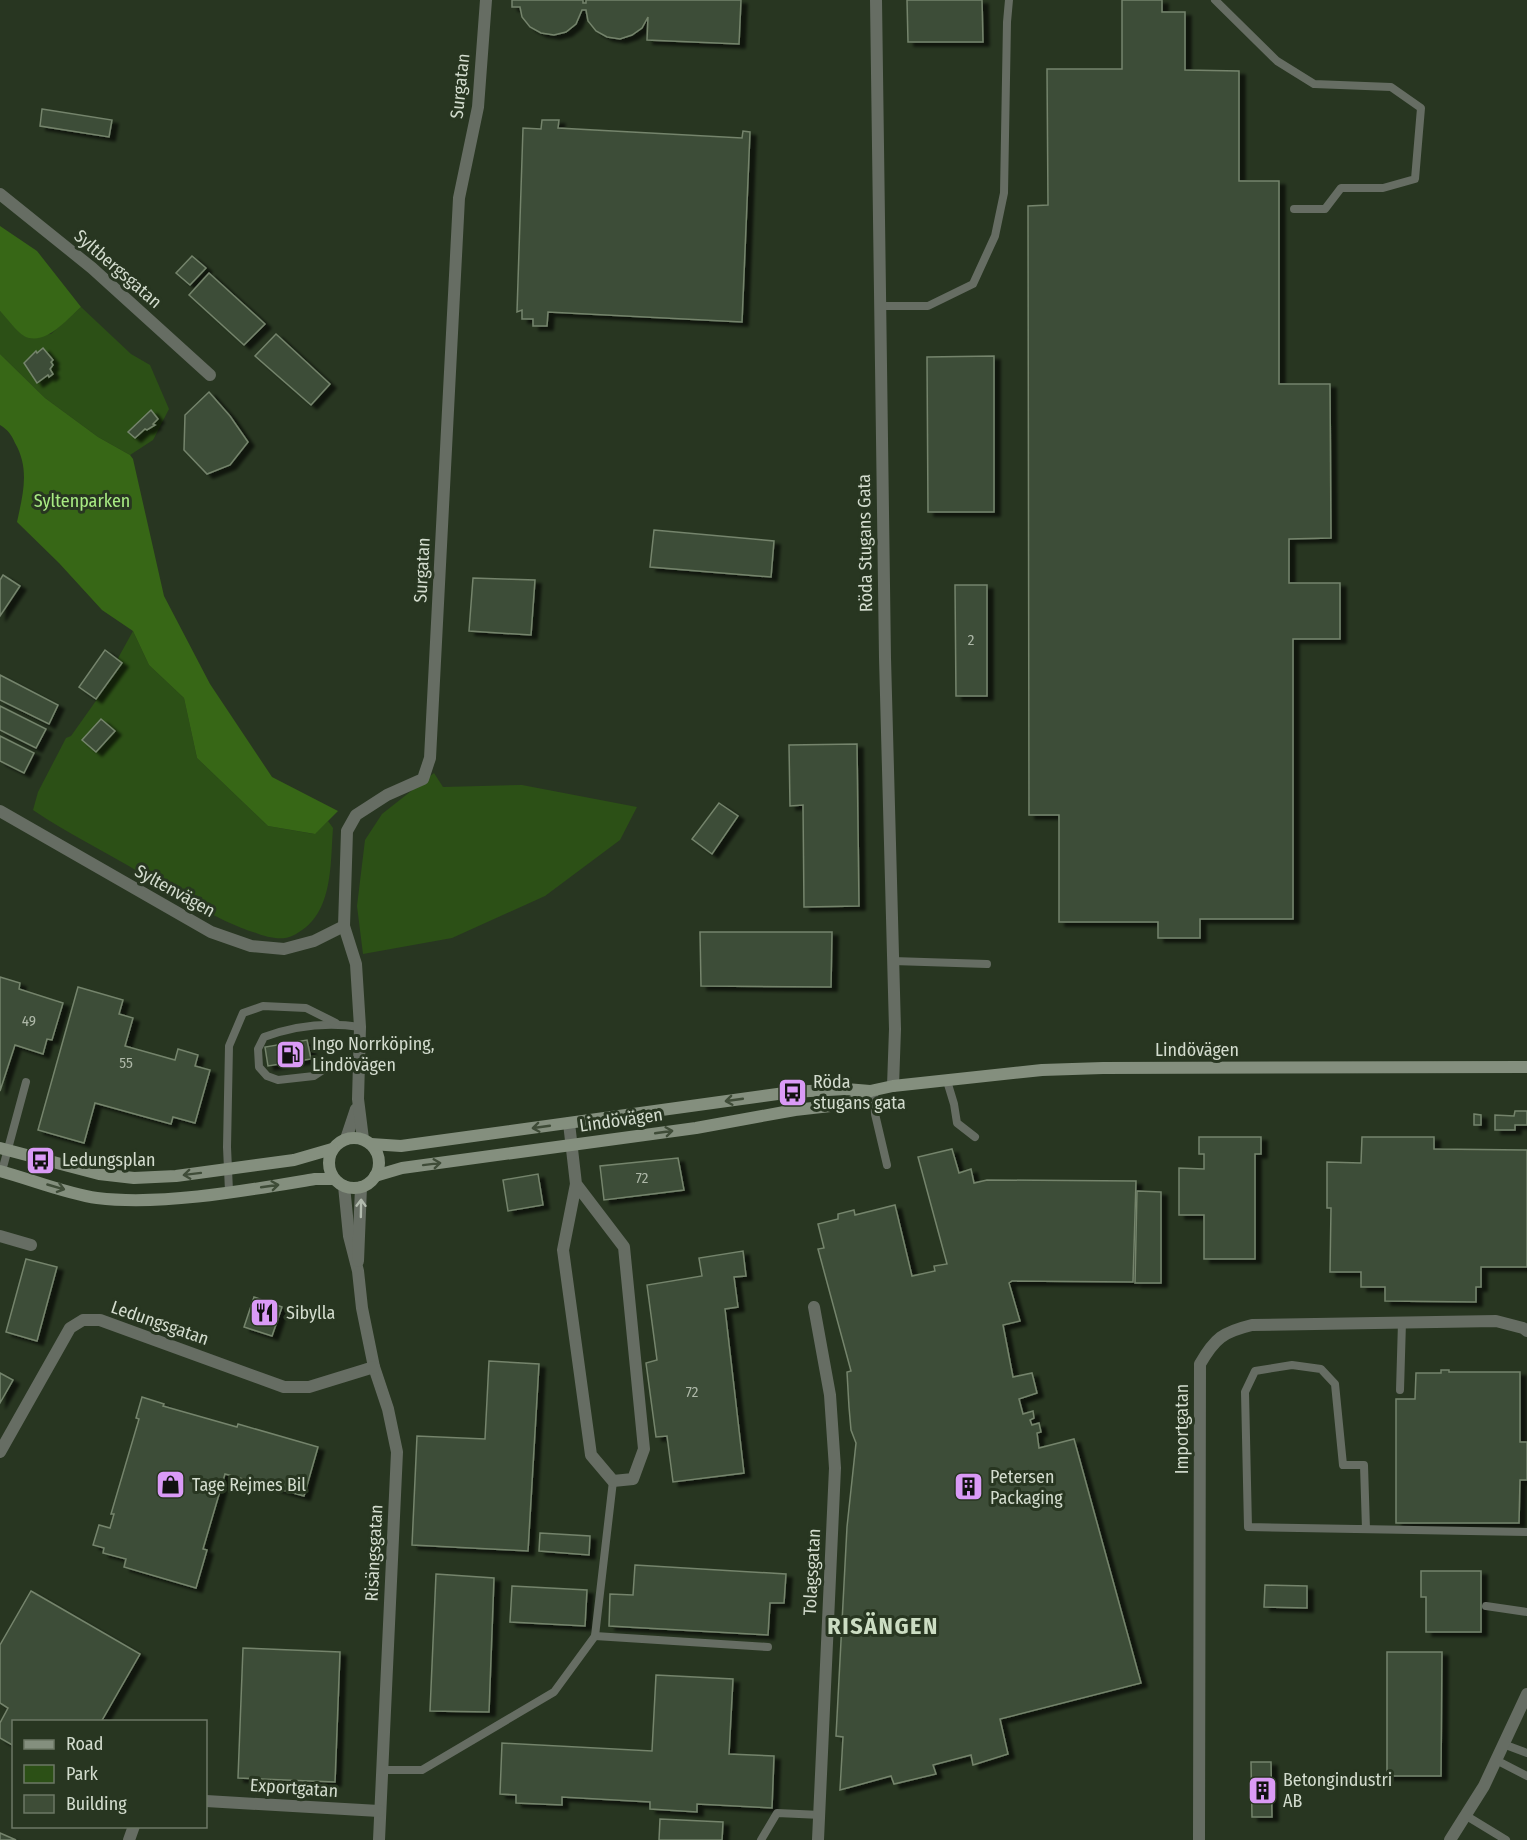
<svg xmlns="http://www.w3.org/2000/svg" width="1527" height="1840" font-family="'Fira Sans Condensed',sans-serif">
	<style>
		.green { fill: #2c5016 }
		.forest { fill: #376716 }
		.building { fill: #3e4d37; stroke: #74846c; stroke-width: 1.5; filter: url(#shadow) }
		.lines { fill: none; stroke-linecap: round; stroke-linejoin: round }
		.service { stroke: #666d63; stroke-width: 8 }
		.minor { stroke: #666d63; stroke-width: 12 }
		.secondary { stroke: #848f7e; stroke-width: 12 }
		.oneway { stroke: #3f4c38 }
		.oneway2 { stroke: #b2bbae }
		.labels { text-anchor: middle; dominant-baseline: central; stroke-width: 6; stroke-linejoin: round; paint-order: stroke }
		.number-label { font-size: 15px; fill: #aeb8a8 }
		.street-label { font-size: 18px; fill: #d3dcce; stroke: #283621 }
		.park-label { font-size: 18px; fill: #a8eb83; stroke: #283621 }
		.poi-label { font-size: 18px; fill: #d3dcce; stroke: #283621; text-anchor: start }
		.district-label { font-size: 24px; font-weight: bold; letter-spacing: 1.5px; fill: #ccddc3; stroke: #283621 }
	</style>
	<defs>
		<filter id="shadow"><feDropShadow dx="6" dy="4" stdDeviation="1.5" flood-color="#0009"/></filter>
	</defs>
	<rect width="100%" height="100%" fill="#283621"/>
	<g class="green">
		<polygon points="81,307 131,354 150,365 169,409 153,440 130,455 98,437 45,398 0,354 0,311 24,336 51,334"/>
		<path d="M133,631l16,34 35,33 13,60 71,68 46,8 14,-13 5,7c-3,38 1,89 -41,108 -10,5 -26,1 -36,-3 -42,-13 -79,-40 -117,-61 -35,-21 -72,-39 -106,-62l5,-18 28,-54 5,-2 51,-72 -5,-4z"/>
		<polygon points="434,773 443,787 522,785 637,807 620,840 545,896 452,938 363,954 357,906 365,840 382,814"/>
	</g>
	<g class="forest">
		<path d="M0,226l37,25 44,56c-14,12 -36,40 -57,29 -7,-4 -18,-19 -24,-25z"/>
		<path d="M0,354l45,44 53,39 32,18 3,4 31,137 46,88 62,93 66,34 -23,23 -47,-8 -71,-68 -13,-60 -35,-33 -16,-34 -31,-21 -43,-47 -42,-41c6,-28 13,-53 -2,-79 -4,-9 -7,-13 -15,-18z"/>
	</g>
	<g class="building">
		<polygon points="512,0 583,0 583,3 586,3 586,0 741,0 739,44 647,40 648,17 642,28 632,35 620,39 607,37 596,31 588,21 586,10 582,10 576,24 566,32 554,35 541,33 530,27 522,17 520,7 512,7"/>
		<polygon points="907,0 982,0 983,42 908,42"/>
		<polygon points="1122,0 1162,0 1162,12 1185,12 1185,70 1239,71 1239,181 1279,181 1279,384 1330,384 1331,538 1289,539 1289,583 1340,583 1340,639 1293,639 1293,919 1200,919 1200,938 1158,938 1158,922 1059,922 1059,815 1029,815 1028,206 1048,205 1047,69 1122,69"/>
		<polygon points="42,109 112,120 109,137 40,126"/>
		<polygon points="542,120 559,120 558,128 742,138 743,131 750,132 742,322 548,312 547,326 533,326 533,319 522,319 522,310 517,312 523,128 541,129"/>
		<polygon points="192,256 206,268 190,285 176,273"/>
		<polygon points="209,273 265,324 244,345 189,295"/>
		<polygon points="276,334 330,384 311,405 255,356"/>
		<polygon points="43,348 53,360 51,362 53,365 50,369 53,374 49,377 48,375 37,383 24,363 36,351 37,353"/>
		<polygon points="994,356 994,512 928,512 927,357"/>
		<polygon points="209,392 230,416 248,442 230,465 207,474 184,450 185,415"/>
		<polygon points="151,410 158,419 153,424 155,425 147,430 145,429 135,438 128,432"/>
		<polygon points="654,530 774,541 771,577 650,567"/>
		<polygon points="3,575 20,586 0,616 0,580"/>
		<polygon points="473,578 535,580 531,635 469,631"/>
		<polygon points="955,585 987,585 987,696 956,696"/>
		<polygon points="105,650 122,663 96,699 79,687"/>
		<polygon points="0,675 58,705 49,724 0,700"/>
		<polygon points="0,706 46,729 36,748 0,730"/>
		<polygon points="101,719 115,731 96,752 82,740"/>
		<polygon points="0,736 34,753 24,773 0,761"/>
		<polygon points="857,744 859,906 804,907 803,805 790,806 789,745"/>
		<polygon points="719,803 738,816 712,854 692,839"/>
		<polygon points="700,932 832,932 831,987 701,986"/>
		<polygon points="0,977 20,983 19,989 63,1003 52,1040 47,1039 43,1054 15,1045 0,1091"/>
		<polygon points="78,987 123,1000 119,1014 133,1018 125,1046 175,1060 178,1049 198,1055 195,1066 210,1070 195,1123 173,1117 171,1124 95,1103 84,1143 38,1130"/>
		<polygon points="307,1040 311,1059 268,1066 265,1047"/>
		<polygon points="1515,1111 1527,1111 1527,1125 1515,1125 1515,1130 1495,1130 1495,1115 1514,1116"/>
		<polygon points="1474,1114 1481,1115 1481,1125 1474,1125"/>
		<polygon points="1199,1137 1261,1137 1261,1154 1255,1154 1255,1259 1204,1259 1204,1215 1179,1215 1179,1168 1204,1169 1204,1154 1199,1154"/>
		<polygon points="1362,1137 1434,1137 1434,1149 1527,1150 1527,1267 1481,1267 1481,1287 1476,1287 1476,1302 1385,1301 1385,1287 1361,1287 1361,1272 1330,1272 1331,1208 1327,1208 1327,1162 1361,1163"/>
		<polygon points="952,1149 959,1173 971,1169 974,1183 987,1180 1136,1181 1133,1282 1012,1281 1009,1283 1020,1321 1003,1325 1013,1377 1032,1373 1037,1393 1019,1399 1023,1414 1033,1411 1034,1418 1030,1420 1032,1425 1039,1423 1041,1432 1037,1433 1039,1448 1074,1439 1141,1683 1000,1719 1008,1754 973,1765 971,1755 933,1765 936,1774 894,1784 891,1776 840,1790 843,1737 836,1736 847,1527 856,1443 851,1430 849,1407 847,1372 851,1371 818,1249 824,1248 818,1224 838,1219 838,1214 854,1210 855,1215 895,1205 912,1276 935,1271 934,1266 947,1264 918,1157"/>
		<polygon points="678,1158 684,1190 604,1200 600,1166"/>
		<polygon points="538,1174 543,1205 508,1211 503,1180"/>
		<polygon points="1137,1191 1161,1192 1161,1283 1135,1283"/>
		<polygon points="743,1251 746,1276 734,1277 738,1307 725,1309 744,1473 673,1482 667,1436 656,1437 646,1363 657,1360 647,1285 702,1276 699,1258"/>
		<polygon points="26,1259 57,1267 37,1341 6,1332"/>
		<polygon points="254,1297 282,1307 272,1336 244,1327"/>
		<polygon points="489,1361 539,1364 528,1551 412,1545 417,1436 485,1439"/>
		<polygon points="1441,1370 1449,1370 1449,1372 1520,1372 1520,1442 1527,1442 1527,1480 1520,1480 1519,1523 1396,1523 1396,1399 1415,1399 1416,1373 1441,1373"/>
		<polygon points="0,1373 13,1380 0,1403"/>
		<polygon points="142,1397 164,1404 163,1406 237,1427 238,1424 318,1447 304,1496 225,1474 203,1549 207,1550 196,1588 124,1567 126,1559 103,1553 104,1548 93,1545 99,1525 110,1528 114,1514 111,1514 139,1419 136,1418"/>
		<polygon points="540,1533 590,1536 589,1555 539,1551"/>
		<polygon points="635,1565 786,1574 784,1603 770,1603 768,1635 609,1626 610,1594 633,1595"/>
		<polygon points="1421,1571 1481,1571 1481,1632 1426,1632 1426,1597 1421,1597"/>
		<polygon points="436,1574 494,1578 489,1712 430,1711"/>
		<polygon points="1265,1585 1307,1586 1307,1608 1264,1607"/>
		<polygon points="512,1586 587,1590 585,1626 510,1622"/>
		<polygon points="31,1591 140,1654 101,1722 14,1722 14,1746 0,1738 0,1723 8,1708 0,1703 0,1645"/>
		<polygon points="243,1648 340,1652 335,1782 238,1778"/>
		<polygon points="1387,1652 1442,1652 1441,1776 1387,1776"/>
		<polygon points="656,1675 733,1679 729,1754 774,1756 772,1808 697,1804 697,1812 650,1809 650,1802 562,1797 562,1805 516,1803 516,1795 500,1794 502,1743 652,1751"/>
		<polygon points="1251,1762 1271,1762 1272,1817 1252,1817"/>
		<polygon points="660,1819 723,1822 722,1840 659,1840"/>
		<polygon points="0,1833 16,1840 0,1840"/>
	</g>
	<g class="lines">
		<g class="service">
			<polyline points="1215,0 1277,61 1314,84 1391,87 1421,108 1415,179 1383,188 1341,188 1325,209 1294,209"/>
			<polyline points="880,306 928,306 973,284 995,236 1004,193 1007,22 1009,0"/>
			<polyline points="893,961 987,964"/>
			<path d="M360,1027c-32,-5 -66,-1 -96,10l-6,12 1,18 8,9 11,4 36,-4 12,-8h34"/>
			<polyline points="947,1081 954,1104 957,1123 975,1137"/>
			<polyline points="874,1091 875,1114 887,1165"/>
			<polyline points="2,1171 26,1082"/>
			<polyline points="229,1191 227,1147 229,1046 243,1013 263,1006 306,1008 336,1023"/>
			<polyline points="1400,1390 1402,1322"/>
			<polyline points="1366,1529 1364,1465 1343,1465 1335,1384 1321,1369 1292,1365 1255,1371 1245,1392 1248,1527 1527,1532"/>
			<polyline points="1486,1606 1527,1612"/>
			<polyline points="595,1636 768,1647"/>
			<polyline points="1503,1744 1527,1753"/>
			<polyline points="1496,1760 1527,1776"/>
			<polyline points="382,1770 422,1770 554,1692 595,1636 613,1481"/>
			<polyline points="1465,1815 1506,1840"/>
			<polyline points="761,1840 777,1813 821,1815"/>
		</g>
		<g class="minor">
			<polyline points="876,0 885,658 895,1029 893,1086"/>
			<polyline points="0,194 92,268 210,375"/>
			<polyline points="0,811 211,932 251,946 284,949 314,941 344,926"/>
			<polyline points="569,1123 576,1184 624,1247 644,1449 633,1479 613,1481 591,1455 563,1250 576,1184"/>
			<polyline points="346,1139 356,1109"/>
			<polyline points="363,1139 358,1099 360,1027 356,964 344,926 347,831 356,815 387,795 423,779 430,758 459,198 478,107 486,0"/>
			<polyline points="344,1186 349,1236 358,1271 362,1308 374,1367 388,1409 397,1452 379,1840"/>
			<polyline points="0,1236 31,1245"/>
			<polyline points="358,1261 361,1187"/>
			<polyline points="814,1307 830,1395 835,1468 818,1840"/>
			<polyline points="0,1452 70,1328 83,1320 100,1320 284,1387 309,1387 374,1367"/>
			<polyline points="206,1801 379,1811"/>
			<polyline points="129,1840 134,1826"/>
			<path d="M1199,1840l1,-476c15,-26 23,-32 52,-39l244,-4 27,7 4,3"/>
			<polyline points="1450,1840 1484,1786 1527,1694"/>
		</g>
		<g class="secondary">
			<circle cx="354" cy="1163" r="25"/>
			<polyline points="371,1144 401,1146 792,1092 846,1089 870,1091 893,1086 1042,1070 1103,1068 1527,1067"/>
			<polyline points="0,1148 99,1174 134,1178 176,1176 294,1160 332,1149"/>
			<path d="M0,1171c30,8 67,23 97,27 66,8 152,-8 218,-19h19"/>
			<polyline points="375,1176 402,1168 696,1128 795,1110 848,1104 870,1091"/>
		</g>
	</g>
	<defs><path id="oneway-shaft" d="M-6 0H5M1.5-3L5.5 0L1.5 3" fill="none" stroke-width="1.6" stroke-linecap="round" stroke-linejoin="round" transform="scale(1.5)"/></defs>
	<g class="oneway">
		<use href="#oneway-shaft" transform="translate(734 1100) rotate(172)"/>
		<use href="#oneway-shaft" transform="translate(541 1127) rotate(172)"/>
		<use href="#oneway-shaft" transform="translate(664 1132) rotate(-8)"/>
		<use href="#oneway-shaft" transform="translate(432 1164) rotate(-7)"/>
		<use href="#oneway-shaft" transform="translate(192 1174) rotate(173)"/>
		<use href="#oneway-shaft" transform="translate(270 1186) rotate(-8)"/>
		<use href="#oneway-shaft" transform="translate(56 1187) rotate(16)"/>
	</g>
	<use class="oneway2" href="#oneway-shaft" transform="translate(361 1208) rotate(-89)"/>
	<defs>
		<symbol id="fuel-square" viewBox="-11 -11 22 22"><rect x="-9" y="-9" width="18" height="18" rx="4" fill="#da9af6" stroke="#283621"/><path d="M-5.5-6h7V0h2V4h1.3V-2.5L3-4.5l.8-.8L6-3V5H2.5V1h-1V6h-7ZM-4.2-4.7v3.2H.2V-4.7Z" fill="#111"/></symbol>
		<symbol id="bus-square" viewBox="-11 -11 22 22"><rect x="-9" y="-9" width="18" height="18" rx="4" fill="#da9af6" stroke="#283621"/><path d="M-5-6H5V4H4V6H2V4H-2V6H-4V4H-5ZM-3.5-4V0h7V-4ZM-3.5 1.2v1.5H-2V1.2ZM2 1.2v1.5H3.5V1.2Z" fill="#111"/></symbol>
		<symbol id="restaurant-square" viewBox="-11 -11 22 22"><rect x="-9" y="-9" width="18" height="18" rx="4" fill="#da9af6" stroke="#283621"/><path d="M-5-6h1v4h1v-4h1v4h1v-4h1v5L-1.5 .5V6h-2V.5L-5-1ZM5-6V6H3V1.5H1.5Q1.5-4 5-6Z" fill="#111"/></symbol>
		<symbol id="shop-square" viewBox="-11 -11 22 22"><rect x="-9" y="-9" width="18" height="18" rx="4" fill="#da9af6" stroke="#283621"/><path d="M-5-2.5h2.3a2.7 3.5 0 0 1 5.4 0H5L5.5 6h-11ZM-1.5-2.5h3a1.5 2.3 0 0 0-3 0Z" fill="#111"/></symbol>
		<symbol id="building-square" viewBox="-11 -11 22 22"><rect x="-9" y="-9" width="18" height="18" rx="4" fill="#da9af6" stroke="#283621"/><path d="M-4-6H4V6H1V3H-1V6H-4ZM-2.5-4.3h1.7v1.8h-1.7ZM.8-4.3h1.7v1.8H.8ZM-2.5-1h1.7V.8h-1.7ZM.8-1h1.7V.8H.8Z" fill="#111"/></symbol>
	</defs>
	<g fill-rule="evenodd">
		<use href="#fuel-square" x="274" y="1038" width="33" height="33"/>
		<use href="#bus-square" x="776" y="1076" width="33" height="33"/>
		<use href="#bus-square" x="24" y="1144" width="33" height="33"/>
		<use href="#restaurant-square" x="248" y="1296" width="33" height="33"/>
		<use href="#shop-square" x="154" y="1468" width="33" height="33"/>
		<use href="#building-square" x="952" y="1470" width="33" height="33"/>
		<use href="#building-square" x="1246" y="1774" width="33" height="33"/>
	</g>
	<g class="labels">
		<g class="number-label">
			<text x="971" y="640">2</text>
			<text x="29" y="1021">49</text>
			<text x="126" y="1063">55</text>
			<text x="642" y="1178">72</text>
			<text x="692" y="1392">72</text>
		</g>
		<g class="street-label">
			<text transform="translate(460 86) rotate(-84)">Surgatan</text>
			<text transform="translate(118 269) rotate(41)">Syltbergsgatan</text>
			<text transform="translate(865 543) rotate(-91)">Röda Stugans Gata</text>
			<text transform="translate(422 570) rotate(-87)">Surgatan</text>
			<text transform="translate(175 891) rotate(29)">Syltenvägen</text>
			<text x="1197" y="1050">Lindövägen</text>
			<text transform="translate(621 1120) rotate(-8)">Lindövägen</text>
			<text transform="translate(160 1323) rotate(19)">Ledungsgatan</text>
			<text transform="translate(1182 1429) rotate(-90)">Importgatan</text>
			<text transform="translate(374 1553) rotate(-87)">Risängsgatan</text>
			<text transform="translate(812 1572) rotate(-87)">Tolagsgatan</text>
			<text transform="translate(294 1788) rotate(4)">Exportgatan</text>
		</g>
		<g class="park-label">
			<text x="82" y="501">Syltenparken</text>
		</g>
		<g class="poi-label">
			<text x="312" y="1044">Ingo Norrköping,<tspan x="312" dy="21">Lindövägen</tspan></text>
			<text x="813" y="1082">Röda<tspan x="813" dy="21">stugans gata</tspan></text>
			<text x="62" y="1160">Ledungsplan</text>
			<text x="286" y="1313">Sibylla</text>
			<text x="990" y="1477">Petersen<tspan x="990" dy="21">Packaging</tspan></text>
			<text x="192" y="1485">Tage Rejmes Bil</text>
			<text x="1283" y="1780">Betongindustri<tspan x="1283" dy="21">AB</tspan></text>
		</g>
		<g class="district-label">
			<text x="883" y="1626">RISÄNGEN</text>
		</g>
	</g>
	<rect x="12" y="1720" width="195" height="108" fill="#283621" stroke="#6c7866" stroke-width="1.5"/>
	<rect x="24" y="1740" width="30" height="9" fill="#848f7e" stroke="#6c7866" stroke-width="1.5"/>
	<text x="66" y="1750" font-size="18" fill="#d3dcce">Road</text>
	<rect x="24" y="1765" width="30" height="18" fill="#2c5016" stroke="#6c7866" stroke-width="1.5"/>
	<text x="66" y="1780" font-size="18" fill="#d3dcce">Park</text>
	<rect x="24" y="1795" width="30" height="18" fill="#3e4d37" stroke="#6c7866" stroke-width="1.5"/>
	<text x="66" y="1810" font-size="18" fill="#d3dcce">Building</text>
</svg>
